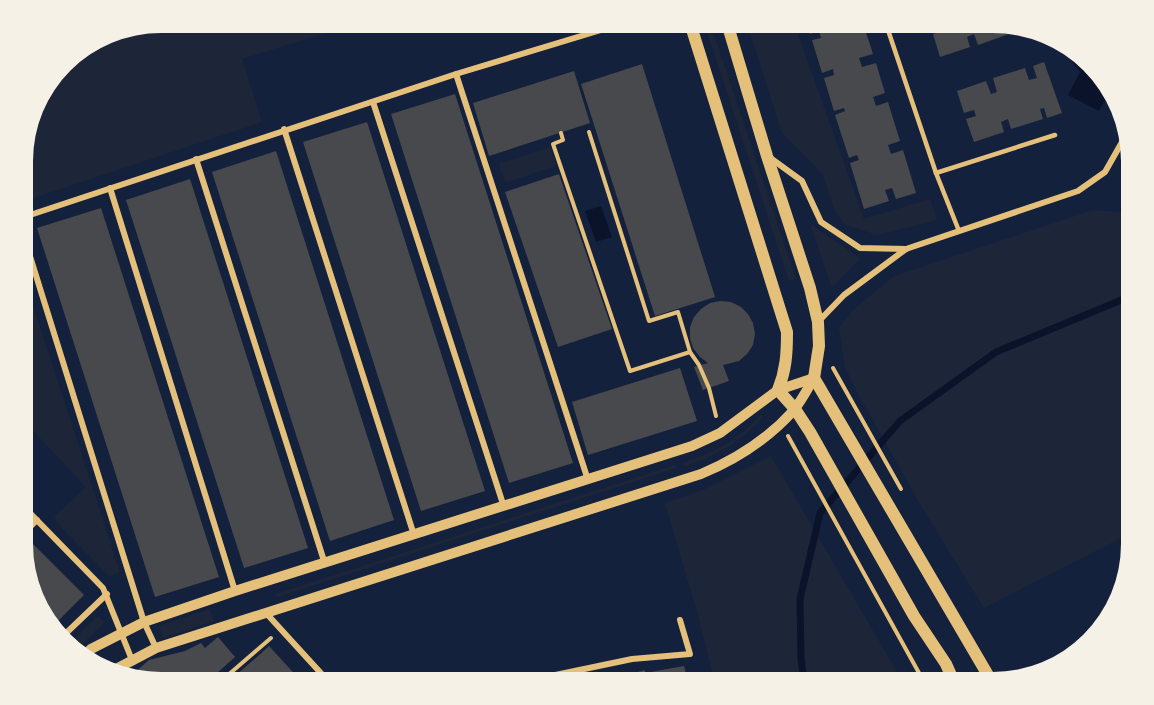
<svg xmlns="http://www.w3.org/2000/svg" width="1154" height="705" font-family="'Public Sans',sans-serif">
	<style>
		.green { fill: #1d2539 }
		.water { fill: #0b132b }
		.lines { fill: none; stroke-linecap: round; stroke-linejoin: round }
		.stream { stroke: #0b132b; stroke-width: 7 }
		.building { fill: #48494c }
		.path { stroke: #e5c07b; stroke-width: 4 }
		.service { stroke: #e5c07b; stroke-width: 4.5 }
		.minor { stroke: #e5c07b; stroke-width: 6 }
		.tertiary { stroke: #e5c07b; stroke-width: 10 }
		.secondary { stroke: #e5c07b; stroke-width: 12 }
	</style>
	<rect width="100%" height="100%" fill="#14213d"/>
	<g class="green">
		<polygon points="161,23 358,23 242,59 262,122 24,201 24,143 37,99 69,57 108,33"/>
		<polygon points="704,23 710,23 796,279 789,281"/>
		<polygon points="747,23 794,23 864,219 930,199 937,220 877,235 844,224 834,209 823,175 782,133"/>
		<polygon points="550,147 556,166 505,183 499,164"/>
		<polygon points="1093,210 1131,213 1131,533 984,608 920,504 857,392 845,367 839,328 853,310 894,276"/>
		<polygon points="810,224 860,258 832,288"/>
		<polygon points="24,278 120,572 109,576 63,529 54,517 86,487 24,421"/>
		<path d="M761,415l2,2c-25,27 -45,38 -79,49l-1,-3c33,-11 53,-22 78,-48z"/>
		<polygon points="771,456 903,682 716,682 714,679 696,608 665,503 703,490"/>
		<polygon points="675,465 676,468 277,597 276,594"/>
		<polygon points="210,609 214,621 163,638 159,626"/>
		<polygon points="98,616 105,622 76,651 69,644"/>
	</g>
	<g class="water">
		<polygon points="1078,55 1111,89 1099,111 1068,95 1080,72 1069,58"/>
		<polygon points="601,206 612,237 596,242 585,211"/>
	</g>
	<g class="lines">
		<polyline class="stream" points="804,682 801,658 800,599 820,513 900,421 996,352 1131,296"/>
	</g>
	<g class="building">
		<polygon points="807,23 851,23 852,27 863,23 873,54 859,58 862,67 876,63 885,93 873,97 876,106 888,102 900,141 888,145 891,154 903,150 916,193 896,199 892,188 885,190 889,201 864,209 850,163 859,160 857,155 849,158 835,115 845,111 844,108 834,111 824,78 834,75 833,69 822,73 812,40 821,38 819,31 810,34"/>
		<polygon points="929,23 994,23 1007,27 1009,34 978,45 974,34 967,37 970,47 940,57 933,34 942,31 940,25 931,28"/>
		<polygon points="1044,62 1062,113 1047,118 1044,108 1040,109 1043,119 1011,129 1008,119 1001,122 1004,132 974,142 966,119 976,116 974,110 964,113 957,91 986,81 991,94 997,92 993,78 1025,68 1029,80 1037,78 1033,66"/>
		<polygon points="642,64 715,297 655,316 581,84"/>
		<polygon points="574,71 590,123 489,156 473,103"/>
		<polygon points="455,94 573,463 509,483 391,114"/>
		<polygon points="367,122 485,491 421,511 303,142"/>
		<polygon points="276,151 394,520 330,541 212,172"/>
		<polygon points="559,174 612,329 558,347 505,192"/>
		<polygon points="190,179 308,548 244,568 126,200"/>
		<polygon points="101,208 219,577 155,597 37,228"/>
		<polygon points="720,301 731,302 741,307 748,314 753,323 755,334 753,345 747,354 739,361 723,365 729,381 703,390 694,367 708,363 700,357 693,348 690,338 690,327 694,317 701,309 710,303"/>
		<polygon points="680,368 697,421 588,455 572,402"/>
		<polygon points="30,541 84,595 52,627 46,621 24,562 24,547"/>
		<polygon points="218,637 235,657 207,682 160,682 133,674 149,660 185,651 201,643 205,648"/>
		<polygon points="269,646 302,682 228,682 257,657"/>
		<polygon points="684,666 688,682 567,682 605,673 605,676 625,672 626,675 645,670 645,673"/>
	</g>
	<g class="lines">
		<g class="path">
			<polyline points="589,132 649,321 678,312 690,352 699,365 709,388 716,416"/>
			<polyline points="561,133 563,140 553,144 630,371 690,352"/>
			<polyline points="833,368 901,489"/>
			<polyline points="788,436 924,682"/>
			<polyline points="220,682 271,638"/>
		</g>
		<g class="service">
			<polyline points="888,30 936,173 959,231"/>
			<polyline points="936,173 1055,135"/>
		</g>
		<g class="minor">
			<polyline points="456,74 588,480"/>
			<polyline points="373,102 504,507"/>
			<polyline points="284,129 414,535"/>
			<polyline points="769,157 802,181 821,222 860,248 906,249"/>
			<polyline points="196,159 325,564"/>
			<polyline points="110,188 235,591"/>
			<polyline points="24,217 456,74 624,23"/>
			<polyline points="24,237 144,622 156,648"/>
			<polyline points="819,321 844,295 906,249 1078,191 1105,172 1126,135"/>
			<polyline points="24,507 103,588 132,660"/>
			<polyline points="24,533 37,520"/>
			<polyline points="266,613 329,682"/>
			<polyline points="62,637 107,594"/>
			<polyline points="522,682 632,659 690,654 680,620"/>
		</g>
		<g class="tertiary">
			<polyline points="82,657 91,649 144,622 235,591 692,446 720,433 778,390 814,378"/>
			<path d="M116,669l40,-21 545,-174c34,-14 68,-36 93,-64 8,-10 14,-22 20,-32"/>
		</g>
		<g class="secondary">
			<path d="M690,23l97,309c0,22 -1,38 -9,58l17,19 15,23 104,184 32,48 8,18"/>
			<polyline points="727,23 767,156 810,288 818,322 819,346 814,378 992,682"/>
		</g>
	</g>
	<path d="M0 0H1154V705H0ZM161 33H993A128 128 0 0 1 1121 161V544A128 128 0 0 1 993 672H161A128 128 0 0 1 33 544V161A128 128 0 0 1 161 33Z" fill="#f6f1e7" fill-rule="evenodd"/>
</svg>
